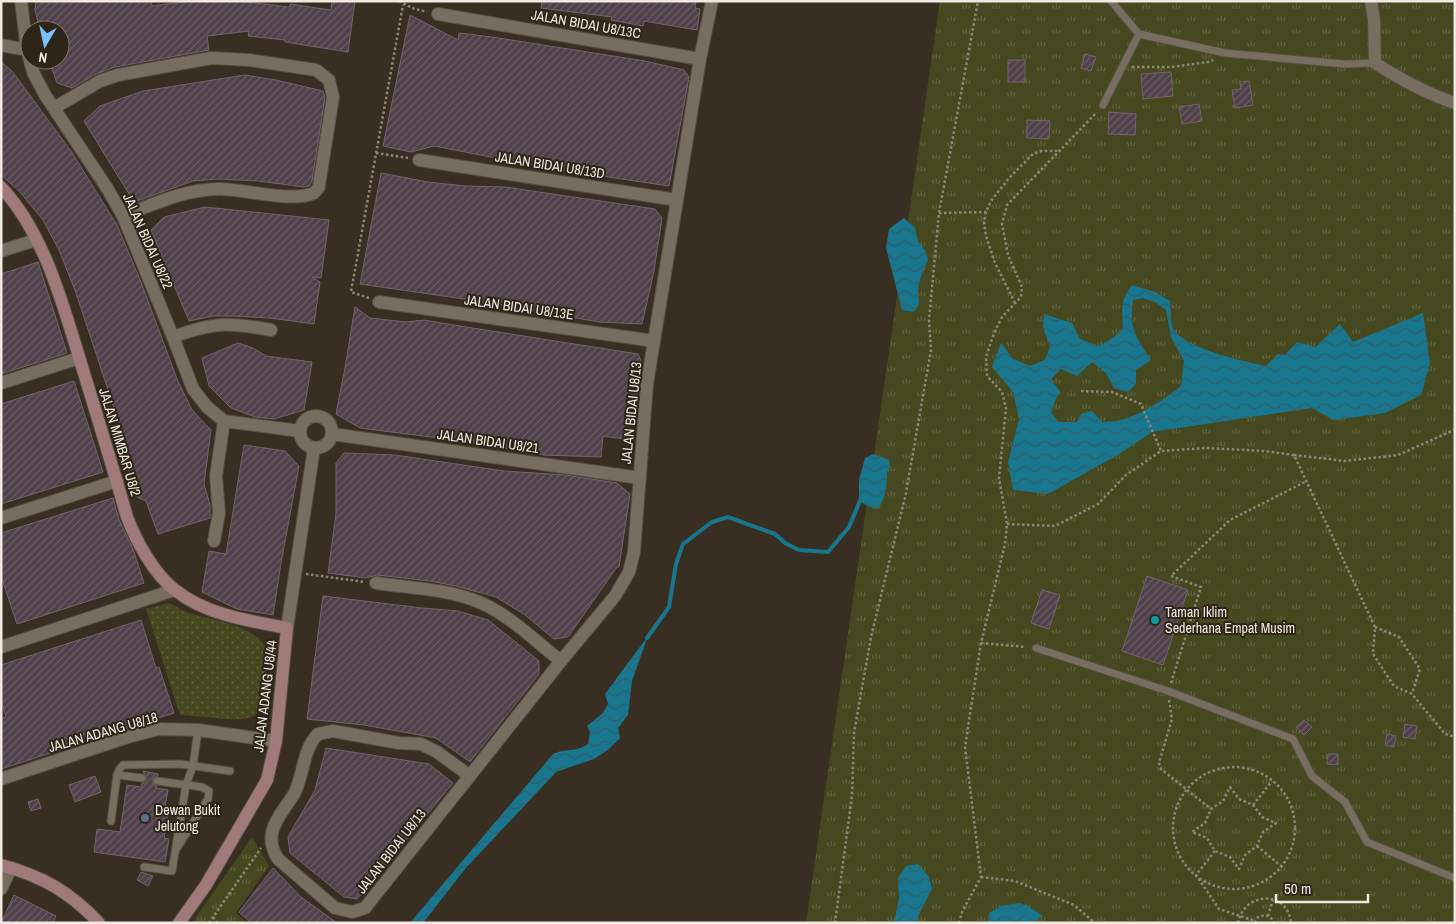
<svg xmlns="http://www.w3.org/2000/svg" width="1456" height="924" font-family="'Archivo Narrow',sans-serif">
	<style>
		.grass { fill: url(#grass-dots) }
		.park { fill: url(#park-tufts) }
		.water { fill: url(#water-waves); fill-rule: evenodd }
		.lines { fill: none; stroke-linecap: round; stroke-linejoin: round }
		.stream { stroke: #18778e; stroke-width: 4 }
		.building { fill: url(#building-hatch); stroke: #73636d }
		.lane-casing { stroke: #554e43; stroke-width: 9 }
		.street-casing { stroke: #554e43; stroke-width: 14 }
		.secondary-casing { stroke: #554e43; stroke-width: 14 }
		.path { stroke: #8e867b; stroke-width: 2.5; stroke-dasharray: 2.5 2.5; stroke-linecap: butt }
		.lane { stroke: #786e5f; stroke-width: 7 }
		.street { stroke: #786e5f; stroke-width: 12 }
		.secondary { stroke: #a07a7b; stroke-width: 12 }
		.culture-dot { fill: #0f9aa8; stroke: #2e2519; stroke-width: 2 }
		.service-dot { fill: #5c6f8a; stroke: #2e2519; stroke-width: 2 }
		.labels { text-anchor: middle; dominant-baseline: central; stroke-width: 4; stroke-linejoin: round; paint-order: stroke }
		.street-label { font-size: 14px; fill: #efe9e1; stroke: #2e2519 }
		.poi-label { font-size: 14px; fill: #efe9e1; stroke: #2e2519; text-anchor: start }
	</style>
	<defs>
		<pattern id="grass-dots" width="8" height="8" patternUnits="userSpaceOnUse" patternTransform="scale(1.25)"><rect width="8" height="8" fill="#46491f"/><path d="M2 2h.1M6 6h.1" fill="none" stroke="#61633f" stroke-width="1.8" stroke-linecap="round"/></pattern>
		<pattern id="park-tufts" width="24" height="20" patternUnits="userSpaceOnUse" patternTransform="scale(1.25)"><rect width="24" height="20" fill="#46491f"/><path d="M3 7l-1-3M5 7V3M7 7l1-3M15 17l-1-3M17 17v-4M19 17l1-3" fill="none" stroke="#61633f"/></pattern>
		<pattern id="water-waves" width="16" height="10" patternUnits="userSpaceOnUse" patternTransform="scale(1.25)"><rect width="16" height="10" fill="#18778e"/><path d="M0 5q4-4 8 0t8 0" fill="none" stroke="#305e69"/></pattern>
		<pattern id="building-hatch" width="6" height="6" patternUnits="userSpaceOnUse" patternTransform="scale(1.25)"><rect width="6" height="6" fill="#4f4049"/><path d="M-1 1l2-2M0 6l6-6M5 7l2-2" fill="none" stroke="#695c63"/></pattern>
	</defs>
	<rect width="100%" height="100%" fill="#382f22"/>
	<path class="grass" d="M169,603c7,3 14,8 21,10 26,9 66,11 78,39l-4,47c-4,28 -37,20 -56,18 -10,-1 -19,-1 -28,-2l-34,-106z"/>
	<g class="park">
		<polygon points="940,1 1455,1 1455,923 806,923"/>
		<polygon points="252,837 269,866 236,913 247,923 192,923"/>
	</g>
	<g class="water">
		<path d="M904,218l11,10 3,13 7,9 3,10c-5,10 -9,20 -10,30 -1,11 5,13 -5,22l-11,-2 -16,-62 3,-19z"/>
		<path d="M1132,285l23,7 15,9c1,8 0,20 3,27 9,20 73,34 93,38l12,-12 7,1 12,-13 18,5 25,-23 13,18 70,-29 7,51 -9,31 -36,18 -52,7 -21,-12 -160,24 -33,22 -71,40 -35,-4 -5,-28 11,-43 -6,-27 -21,-25 9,-24 12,16 17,7 15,-6 5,-13 -7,-20 1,-13 28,9 8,16 19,7 15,-9 9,-9c-1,-18 -3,-28 9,-43zM1142,298l13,4 11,8 5,27 13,24 -3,25c-22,17 -50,37 -79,36l-10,-11 -11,3 -4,8h-18l-8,-9 5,-15 5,-5 -10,-14 10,-10 16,7 15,-14 14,11 8,15 14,4 8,-8v-14l15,-10c-16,-25 -22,-30 -18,-60z"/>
		<path d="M873,454l16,6 1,8 -3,4c0,12 -1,28 -10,37l-10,-3 -8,-6v-20l6,-22z"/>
		<path d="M648,636l-16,45 -4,34 -10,13 2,10 -11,11 -15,10 -38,13 -91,97 -42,54h-13l143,-169c13,-6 22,-1 35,-10l2,-12 -3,-6 16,-13 5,-9 -3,-10z"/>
		<polygon points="918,864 929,877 932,889 919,914 917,923 894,923 899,898 898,878 906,866"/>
		<polygon points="1019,903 1026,905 1043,916 1037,919 1037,923 988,923 989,913 1001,906"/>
	</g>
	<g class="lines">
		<polyline class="stream" points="647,638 669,607 676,564 683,544 712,522 728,517 775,534 785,543 799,550 828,552 849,527 862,496"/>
	</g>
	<g class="building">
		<polygon points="36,1 151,1 152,6 191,1 237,1 290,7 290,4 331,10 332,1 355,1 348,52 285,42 285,40 248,36 249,31 207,36 209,50 115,67 96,74 72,88 57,83 49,60 60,60 60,30 40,30 35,10"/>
		<polygon points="542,1 696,1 695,8 700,9 697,30 644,21 643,26 611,20 612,17 541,8"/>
		<polygon points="410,15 458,40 459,33 492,37 645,61 684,70 689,77 669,186 548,168 434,146 411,152 383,146"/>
		<polygon points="1085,54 1096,57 1091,71 1081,68"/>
		<rect x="1008" y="60" width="17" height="22"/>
		<polygon points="1,62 12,71 71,151 117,225 141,282 177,379 192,410 211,430 204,484 210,505 210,518 158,534 146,501 137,497 127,466 122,432 76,293 59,250 43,220 20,192 1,175"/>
		<polygon points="1171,72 1173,96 1143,99 1141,74"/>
		<polygon points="245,75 276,80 323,91 325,97 312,181 309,186 304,187 258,181 219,179 193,181 134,202 84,121 100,106 143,91"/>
		<polygon points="1249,81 1253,105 1235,108 1232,90 1241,89 1240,82"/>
		<polygon points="1199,104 1202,121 1182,124 1179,107"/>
		<polygon points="1109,112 1136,114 1135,135 1108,134"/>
		<polygon points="1027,120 1050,121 1049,139 1027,138"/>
		<polygon points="381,173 428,182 465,186 505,187 655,209 662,218 654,271 642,324 599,322 485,302 360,284"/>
		<polygon points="205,207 329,220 321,278 312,277 320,282 314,324 270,318 233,316 213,316 189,321 151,230 164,217"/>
		<polygon points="38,262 67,353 1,374 1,274"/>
		<polygon points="355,307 370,318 406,322 424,320 441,323 638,354 641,361 635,409 627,408 624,439 603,436 601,457 544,455 470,442 360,428 336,414 345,368"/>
		<polygon points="238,343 253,348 266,356 312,362 304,410 274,419 255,417 231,408 209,386 202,358"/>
		<polygon points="74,381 103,472 1,504 1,404"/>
		<polygon points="244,445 285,451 299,466 281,563 273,615 237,609 202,592 209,551 226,554"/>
		<polygon points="344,453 395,455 504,471 565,475 617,483 630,494 619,567 617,567 568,637 554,639 525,615 496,597 456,586 430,581 377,575 366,578 328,573 336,514 336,463"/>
		<polygon points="113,498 119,520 133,549 144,583 17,624 1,576 1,533"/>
		<polygon points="1147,576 1188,590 1163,665 1122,651"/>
		<polygon points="1042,590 1060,595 1049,629 1031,623"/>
		<polygon points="323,596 422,608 458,611 488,620 539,661 539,674 470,762 436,738 364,725 307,719"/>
		<polygon points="141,620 156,668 159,667 174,713 1,769 1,718 6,717 1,701 1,665"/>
		<polygon points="1304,720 1312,727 1304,735 1296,727"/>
		<polygon points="1405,724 1417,726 1415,739 1403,737"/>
		<polygon points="1387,734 1396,736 1394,747 1385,745"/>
		<polygon points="326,748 429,764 453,783 357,899 344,897 290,853 288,837 315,790"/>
		<polygon points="1328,754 1338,754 1338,765 1327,764"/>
		<polygon points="143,771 158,774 158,776 153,778 152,783 156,786 156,788 168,790 165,807 169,808 164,838 169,839 165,862 94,852 97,829 120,832 127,785 141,787 142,783 145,783 147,779"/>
		<polygon points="95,776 101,792 75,802 69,785"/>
		<polygon points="38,799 41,808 31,811 28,802"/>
		<polygon points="273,868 301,897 337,923 251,923 239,912"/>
		<polygon points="141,872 153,876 148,886 137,880"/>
		<polygon points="14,895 56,916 53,923 1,923"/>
	</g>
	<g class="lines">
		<defs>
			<g id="lane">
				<polyline points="1111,1 1139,34 1225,53 1344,64 1375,63"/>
				<polyline points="1103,105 1139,34"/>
				<polyline points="1036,648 1168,691 1293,739 1312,776 1345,802 1367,842 1455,878"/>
				<polyline points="117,775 142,778"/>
				<polyline points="157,781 202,787 209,791 208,799 177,848"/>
				<polyline points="111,821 117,775 119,770 123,765 180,764 230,771"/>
				<polyline points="144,867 172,871 186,785 193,766 198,730"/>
			</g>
			<g id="street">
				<polyline points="21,1 27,50 33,72 45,95 107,188 123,216 173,337 193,389 207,407 224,421 300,431"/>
				<path d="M1371,1l3,19 1,43c25,16 52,31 80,40"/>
				<polyline points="438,14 700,59"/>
				<polyline points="1,45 27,50"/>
				<path d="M54,108l46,-27 18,-6 93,-17 38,2 67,10 13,10 4,17 -13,82 -1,8 -5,6c-23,10 -68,-4 -95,-4 -33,0 -65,15 -96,27"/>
				<polyline points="419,160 677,200"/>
				<polyline points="1,251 36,240"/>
				<polyline points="379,302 654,341"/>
				<path d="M173,337c41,-15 55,-15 98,-7"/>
				<polyline points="1,383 79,358"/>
				<circle cx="316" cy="432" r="16"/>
				<polyline points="332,434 640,478"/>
				<polyline points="1,518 117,481"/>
				<polyline points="214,541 219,513 216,476 224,421"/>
				<path d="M376,583c34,5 72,6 103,19 31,13 56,39 82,59"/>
				<polyline points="287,628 314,448"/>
				<polyline points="1,647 174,590"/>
				<path d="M470,776l-33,-24 -16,-8 -22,-1 -66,-12 -15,3c-15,15 -14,39 -23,58 -7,13 -20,26 -23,41 -2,10 1,18 6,26l57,49 17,4 13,-4 196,-247 54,-65 14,-24 5,-20 13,-168 53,-325 12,-58"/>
				<polyline points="1,779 128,737 159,729 198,730 276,741"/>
				<polyline points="1,889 11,868"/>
			</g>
			<g id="secondary">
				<path d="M1,187c45,48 63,122 82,183 15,49 30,98 44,147 9,24 27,57 48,73 31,25 75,31 112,38l-11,113 -9,39 -61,105 -27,38"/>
				<path d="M1,865c41,11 69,27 98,58"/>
			</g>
		</defs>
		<use href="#lane" class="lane-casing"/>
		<use href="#street" class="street-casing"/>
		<use href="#secondary" class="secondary-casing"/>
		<g class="path">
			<polyline points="399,1 412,8 427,12"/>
			<polyline points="1132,67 1172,67 1208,62 1213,60"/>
			<polyline points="376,153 408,158"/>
			<polyline points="939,213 986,212"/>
			<polyline points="369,298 351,292 403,5"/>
			<polyline points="1015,303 995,263 986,236 984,222 986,212 991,201 1009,178 1033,154 1041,151 1061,151"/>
			<polyline points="1081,391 1112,392 1141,404 1161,451"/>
			<polyline points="1294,455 1345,461 1398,455 1454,430 1455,428"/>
			<polyline points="1007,524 1055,526 1098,504 1126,475 1161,451 1206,448 1264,451 1294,455 1375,627 1373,654 1394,686 1412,694 1445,734 1455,737"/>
			<polyline points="306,574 365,582"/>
			<polyline points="1375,627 1399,637 1420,669 1412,694"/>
			<polyline points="981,643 1026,647"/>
			<polyline points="1171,683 1201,587 1171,576 1230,520 1305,482"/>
			<polyline points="1169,700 1172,719 1159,763 1161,769 1211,809"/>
			<circle cx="1234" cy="828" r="61"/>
			<polygon points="1230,787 1239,799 1253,805 1262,817 1276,823 1263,832 1257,846 1245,855 1239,869 1230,857 1215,851 1207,838 1192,832 1205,823 1211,809 1223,801"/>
			<polyline points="1253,805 1272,781"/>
			<polyline points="1257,846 1281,866"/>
			<polyline points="1215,851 1196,875 1219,909 1255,921"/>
			<polyline points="981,877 1015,881 1074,905 1095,923"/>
			<polyline points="1268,916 1273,900"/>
			<polyline points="213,917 217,923"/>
			<polyline points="209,923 261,848"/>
			<polyline points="835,923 852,796 854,733 871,637 906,493 931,350 929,320 939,213 978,1"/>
			<polyline points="959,923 962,912 981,877 965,747 981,643 1005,544 1007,524 999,478 1006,408 1002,392 987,376 986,357 994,333 1002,317 1021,297 1022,287 1008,255 1002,224 1007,205 1097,112"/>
			<path d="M1238,923c6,-32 50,-33 53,0"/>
			<path d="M1255,923l3,-6c7,-3 13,-2 16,6"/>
		</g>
		<use href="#lane" class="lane"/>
		<use href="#street" class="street"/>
		<use href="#secondary" class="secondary"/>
	</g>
	<circle class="culture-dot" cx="1155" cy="620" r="5"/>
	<circle class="service-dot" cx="145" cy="818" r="5"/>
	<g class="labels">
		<g class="street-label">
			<text transform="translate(586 24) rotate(10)">JALAN BIDAI U8/13C</text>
			<text transform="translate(550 165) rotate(9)">JALAN BIDAI U8/13D</text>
			<text transform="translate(148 241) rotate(66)">JALAN BIDAI U8/22</text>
			<text transform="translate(519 307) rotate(8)">JALAN BIDAI U8/13E</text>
			<text transform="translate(631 413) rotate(-84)">JALAN BIDAI U8/13</text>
			<text transform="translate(488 441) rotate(8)">JALAN BIDAI U8/21</text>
			<text transform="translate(120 442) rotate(73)">JALAN MIMBAR U8/2</text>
			<text transform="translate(265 696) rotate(-83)">JALAN ADANG U8/44</text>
			<text transform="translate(103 732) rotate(-16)">JALAN ADANG U8/18</text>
			<text transform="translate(391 851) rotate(-52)">JALAN BIDAI U8/13</text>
		</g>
		<g class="poi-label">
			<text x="1165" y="612">Taman Iklim<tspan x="1165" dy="16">Sederhana Empat Musim</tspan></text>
			<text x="155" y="810">Dewan Bukit<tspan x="155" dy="16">Jelutong</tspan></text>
		</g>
	</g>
	<rect width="1456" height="924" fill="none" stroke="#efe9e1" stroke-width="5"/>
	<g transform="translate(45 45) rotate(189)"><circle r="24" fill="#2e2519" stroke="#7b7369"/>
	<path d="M0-4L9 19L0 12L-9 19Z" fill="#7abff8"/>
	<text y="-8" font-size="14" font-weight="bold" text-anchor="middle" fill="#efe9e1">N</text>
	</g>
	<path d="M1276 894v8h92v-8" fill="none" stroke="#efe9e1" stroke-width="2.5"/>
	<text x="1284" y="894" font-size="15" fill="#efe9e1" stroke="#2e2519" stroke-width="4" paint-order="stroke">50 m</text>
</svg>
